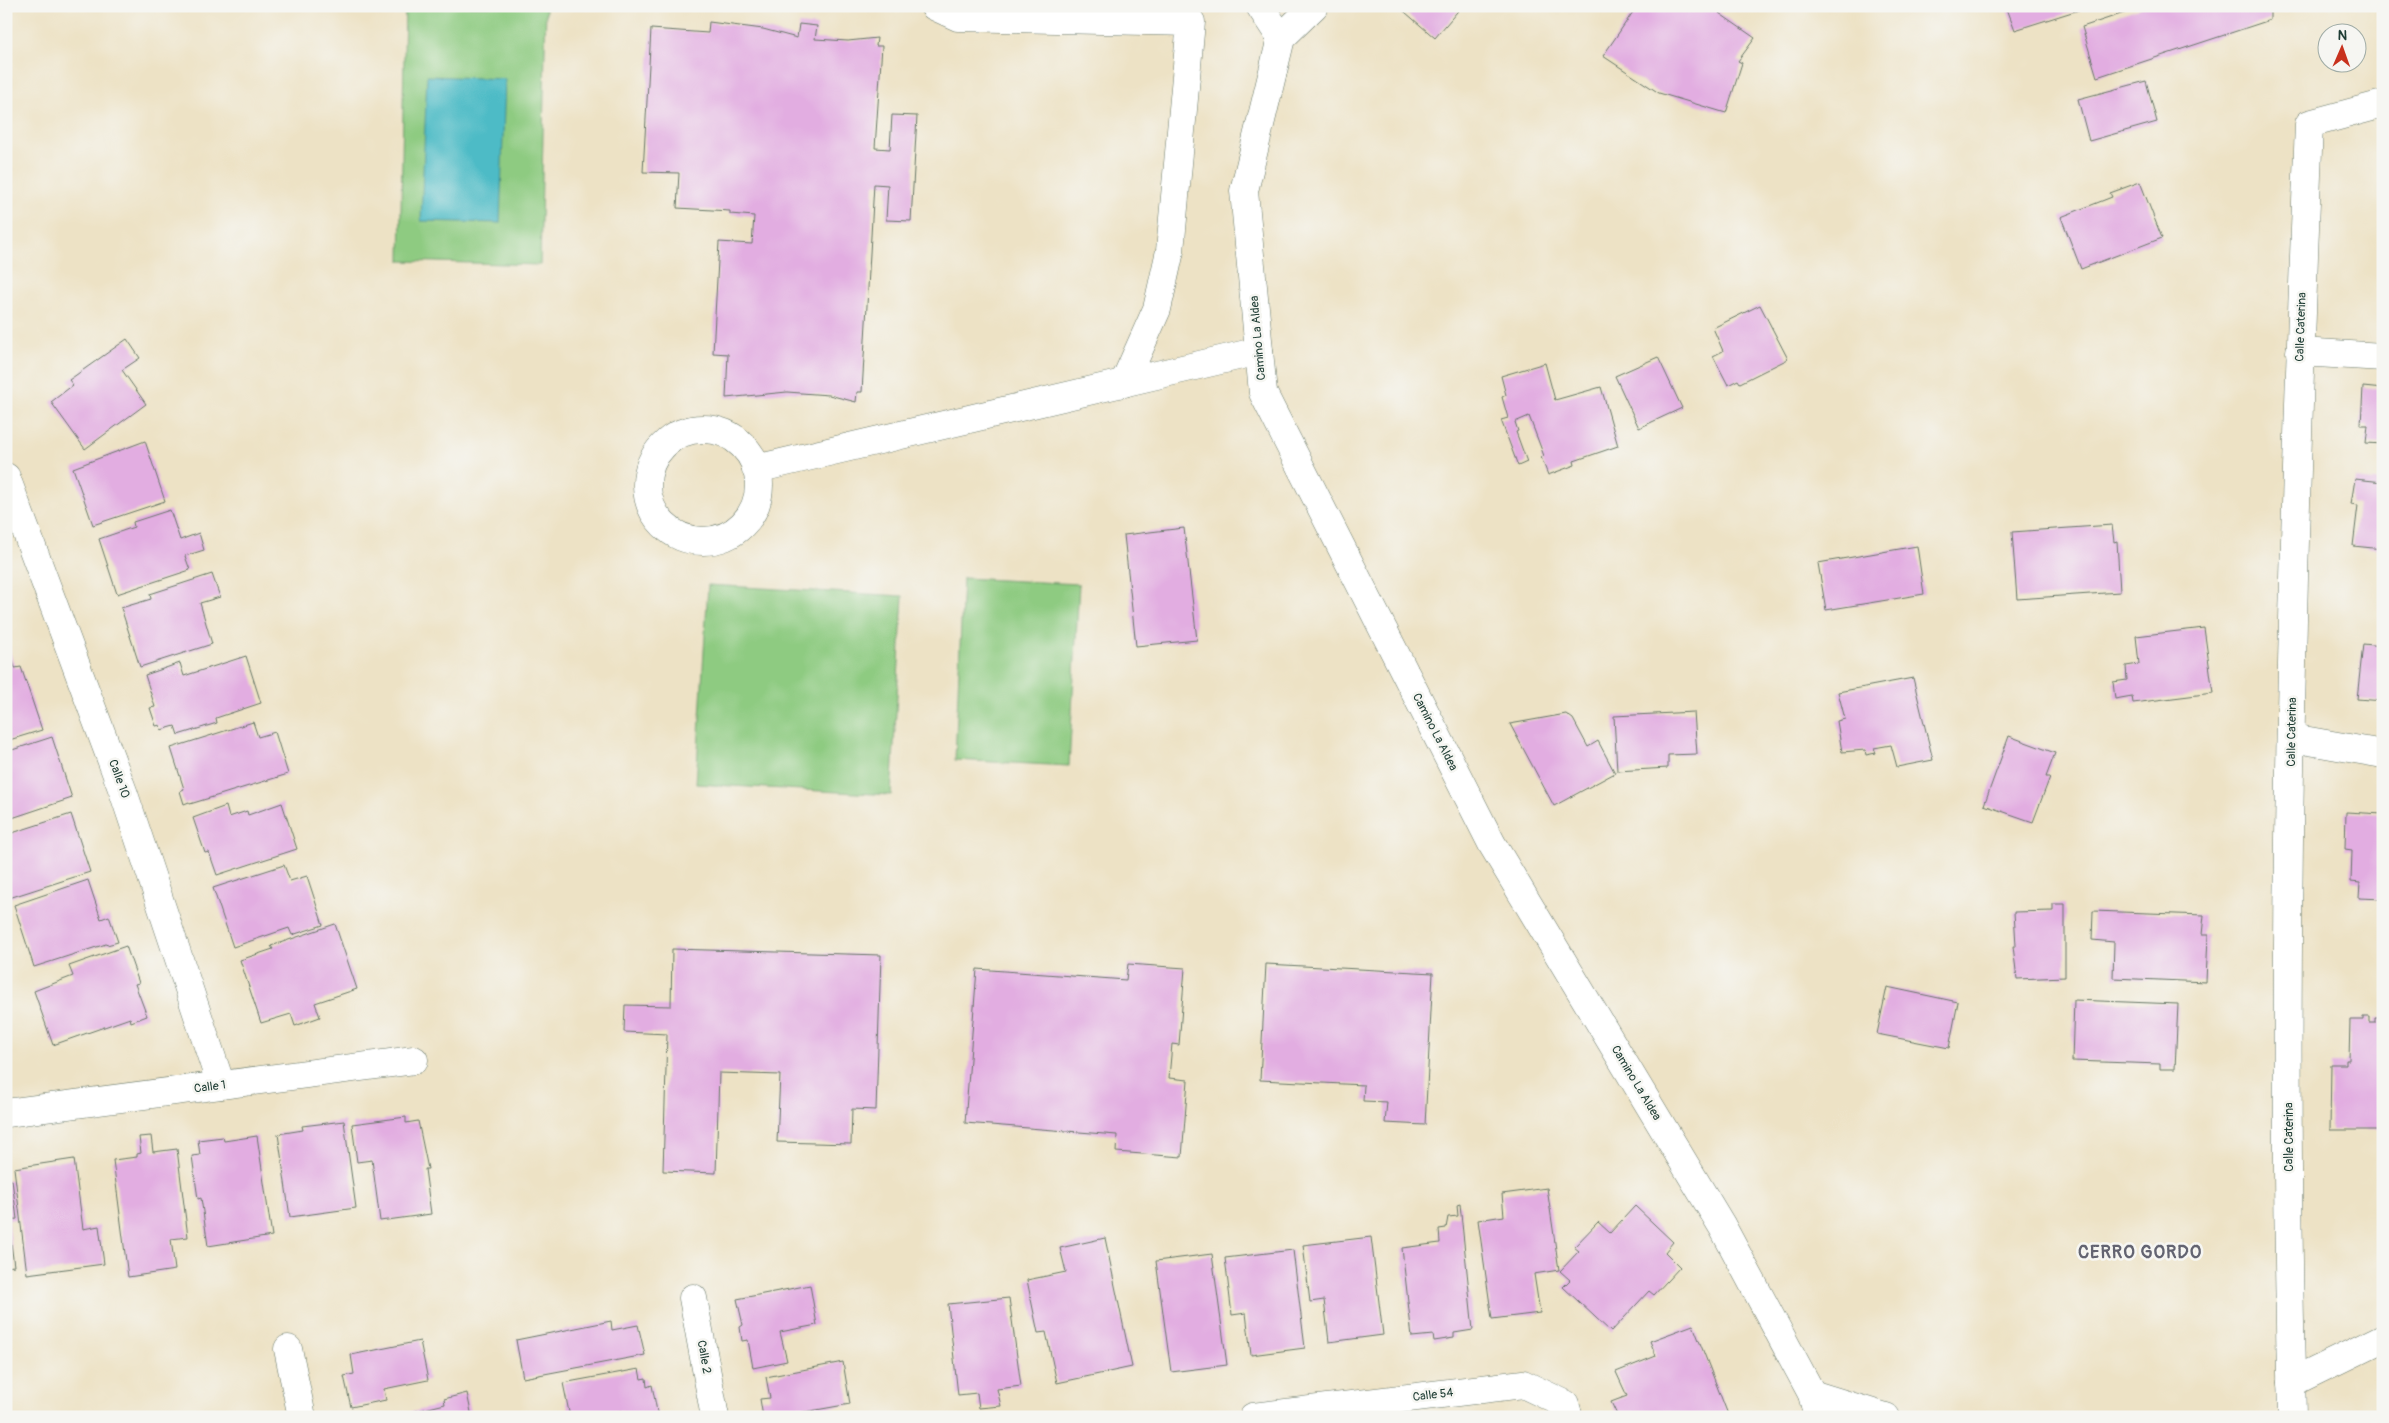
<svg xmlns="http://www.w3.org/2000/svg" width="2389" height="1423" font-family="Pangolin,sans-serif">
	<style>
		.green { fill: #8ecb81; stroke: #56845a }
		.water { fill: #4dbbc6; stroke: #367c7d }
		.building { fill: #e2ade1 }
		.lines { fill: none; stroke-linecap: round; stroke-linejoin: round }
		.minor-casing { stroke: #677767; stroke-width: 29 }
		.minor { stroke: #fff; stroke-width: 28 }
		.labels { text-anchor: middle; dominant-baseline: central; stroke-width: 5; stroke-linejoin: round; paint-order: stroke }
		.street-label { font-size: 12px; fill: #1f3d34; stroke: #f6f6f2 }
		.district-label { font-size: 18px; font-weight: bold; letter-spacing: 1px; fill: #636471; stroke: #f6f6f2 }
	</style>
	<rect width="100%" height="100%" fill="#f6f6f2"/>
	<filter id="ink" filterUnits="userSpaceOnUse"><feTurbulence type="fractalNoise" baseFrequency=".02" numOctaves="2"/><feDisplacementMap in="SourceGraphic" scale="10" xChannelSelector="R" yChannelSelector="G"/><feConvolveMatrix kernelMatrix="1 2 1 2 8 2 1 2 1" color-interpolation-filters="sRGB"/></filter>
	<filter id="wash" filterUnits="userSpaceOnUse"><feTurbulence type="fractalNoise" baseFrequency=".0096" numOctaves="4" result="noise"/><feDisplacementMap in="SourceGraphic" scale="20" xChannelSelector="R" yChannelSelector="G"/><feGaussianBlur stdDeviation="1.12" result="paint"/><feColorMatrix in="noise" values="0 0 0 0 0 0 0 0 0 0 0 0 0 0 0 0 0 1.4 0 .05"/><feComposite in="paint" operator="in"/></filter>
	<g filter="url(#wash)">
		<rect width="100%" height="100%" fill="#ede2c5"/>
		<g class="green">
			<polygon points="405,6 546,6 540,265 400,261"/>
			<polygon points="963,578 1079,584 1069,766 955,760"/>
			<polygon points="708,585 903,596 891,795 696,784"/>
		</g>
		<polygon class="water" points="427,76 505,79 500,223 421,221"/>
		<g id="blocks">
			<g class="building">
				<polygon points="1398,6 1462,6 1435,38"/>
				<polygon points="1637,6 1725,6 1719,13 1755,38 1738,61 1742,63 1726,113 1659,93 1603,56"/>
				<polygon points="2006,6 2088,6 2088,7 2015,30"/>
				<polygon points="2145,6 2270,6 2270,20 2097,77 2082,27"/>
				<polygon points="709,22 763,29 797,38 799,24 817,26 815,39 848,41 877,38 876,46 882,46 875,148 890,149 892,115 917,116 911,221 886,220 888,185 874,184 862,392 857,392 856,402 829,395 787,392 726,398 728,354 713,353 719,242 752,244 754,216 730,214 730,211 677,208 679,173 643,172 651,29 708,33"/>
				<polygon points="2146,81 2157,122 2089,141 2078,99"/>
				<polygon points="2140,182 2162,238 2081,269 2061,217 2112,197 2110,193"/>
				<polygon points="1760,305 1788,359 1740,383 1738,380 1728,385 1713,356 1723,351 1713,328"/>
				<polygon points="127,339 140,358 122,370 146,404 85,449 51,402 73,385 69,380"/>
				<polygon points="1658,357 1682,408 1639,428 1615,376"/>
				<polygon points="1545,363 1555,400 1601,387 1618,446 1574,461 1575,465 1548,475 1541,457 1544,456 1529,416 1515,422 1518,431 1516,432 1527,462 1518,466 1501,420 1508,418 1502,397 1506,395 1501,376"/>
				<polygon points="2363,387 2383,389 2383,444 2366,443 2368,425 2361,425"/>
				<polygon points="145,441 165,501 93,525 73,468"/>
				<polygon points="2355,479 2383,482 2383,549 2353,546 2358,505 2351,504"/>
				<polygon points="170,510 180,540 199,533 204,550 185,556 190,570 117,594 99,539 134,527 133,522"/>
				<polygon points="2112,525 2114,542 2117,541 2120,592 2017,599 2012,532"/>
				<polygon points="1184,528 1197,640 1136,646 1124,535"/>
				<polygon points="1917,546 1924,594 1826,610 1818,563"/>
				<polygon points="212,574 220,597 200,603 212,644 140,667 121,608 151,599 150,594"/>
				<polygon points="2204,628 2213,693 2133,703 2132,696 2115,699 2113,682 2127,680 2126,666 2139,664 2136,636"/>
				<polygon points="6,640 15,668 21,667 42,730 6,741"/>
				<polygon points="2363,644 2383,646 2383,701 2357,699"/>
				<polygon points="246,656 261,703 216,718 217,723 178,735 175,726 161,730 160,725 156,726 150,708 155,707 145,675 180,663 184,676"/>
				<polygon points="1913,678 1933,760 1897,767 1891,745 1874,748 1876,753 1866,755 1865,750 1842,752 1837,721 1845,719 1838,692"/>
				<polygon points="1694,712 1697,754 1668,755 1668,768 1617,771 1614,716"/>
				<polygon points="1566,714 1573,719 1588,747 1598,741 1615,773 1554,806 1510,724"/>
				<polygon points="253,722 258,737 275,732 288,774 190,804 189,802 184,804 180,791 184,789 171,748"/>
				<polygon points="2009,736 2055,753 2046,777 2050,777 2033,822 1984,805"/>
				<polygon points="52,737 72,798 6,820 6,752"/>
				<polygon points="282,803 297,849 217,875 209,852 205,853 193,818 226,806 229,817 247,811 248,815"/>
				<polygon points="2346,812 2383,814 2383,899 2359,898 2360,883 2351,882 2352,850 2345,849"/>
				<polygon points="71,814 90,872 6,899 6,835"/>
				<polygon points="284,865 290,881 307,876 323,925 292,935 289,928 233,947 213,888"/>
				<polygon points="88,880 101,919 109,916 118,942 107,945 106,944 34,967 14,905"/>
				<polygon points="2053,904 2065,904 2065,977 2017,979 2013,946 2016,946 2014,912 2053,911"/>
				<polygon points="2093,911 2204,915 2202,935 2208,935 2206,982 2113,978 2114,942 2092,940"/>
				<polygon points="335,924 357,989 315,1003 320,1017 295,1026 291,1014 261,1023 240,960 273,949 271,946"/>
				<polygon points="126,946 139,983 135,984 147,1016 131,1022 130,1018 53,1045 34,991 73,976 69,966"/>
				<polygon points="672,949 881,955 876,1110 852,1109 851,1144 777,1142 780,1075 719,1073 716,1173 663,1171 667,1034 624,1032 625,1005 671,1006"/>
				<polygon points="1128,964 1185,968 1179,1045 1172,1044 1169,1078 1188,1080 1182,1157 1116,1152 1117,1135 965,1123 977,969 1126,980"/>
				<polygon points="1266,964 1433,973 1425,1125 1385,1123 1387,1102 1363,1101 1364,1085 1260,1080"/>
				<polygon points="1887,987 1958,1002 1949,1048 1877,1034"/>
				<polygon points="2074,1000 2178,1004 2175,1069 2160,1069 2160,1064 2072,1061"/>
				<polygon points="2363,1017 2369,1017 2369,1023 2375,1023 2375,1018 2381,1018 2383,1022 2383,1130 2330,1130 2331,1064 2346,1064 2346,1060 2349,1060 2350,1020 2363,1020"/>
				<polygon points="406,1117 406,1123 418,1121 428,1169 425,1169 431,1214 380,1221 372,1160 357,1162 352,1124"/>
				<polygon points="344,1121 356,1208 290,1217 278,1134 303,1130 302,1126"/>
				<polygon points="151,1136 153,1152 177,1149 188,1237 171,1239 175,1270 128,1277 113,1160 137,1157 137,1154 141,1153 139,1137"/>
				<polygon points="257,1136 272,1236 208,1246 201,1198 198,1199 192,1156 200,1155 198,1140 223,1137 224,1141"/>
				<polygon points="74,1159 83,1229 99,1226 104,1264 27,1274 14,1168"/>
				<polygon points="12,1180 17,1219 8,1220 14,1266 6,1267 6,1181"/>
				<polygon points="1547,1188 1559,1270 1534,1274 1540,1313 1492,1319 1478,1220 1504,1216 1502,1194"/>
				<polygon points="1460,1204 1473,1330 1454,1333 1454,1338 1434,1341 1433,1335 1412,1337 1402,1248 1440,1243 1439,1229 1446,1228 1448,1217 1458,1216 1457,1205"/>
				<polygon points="1635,1206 1673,1242 1665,1252 1680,1267 1654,1295 1649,1291 1611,1332 1563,1287 1570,1280 1560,1271 1579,1251 1574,1247 1598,1222 1610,1233"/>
				<polygon points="1371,1237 1383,1335 1329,1342 1324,1300 1310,1302 1303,1245"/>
				<polygon points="1105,1238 1132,1367 1057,1383 1046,1332 1038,1333 1027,1280 1066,1272 1060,1248"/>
				<polygon points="1293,1250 1305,1348 1251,1355 1246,1313 1232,1315 1225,1258"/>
				<polygon points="1212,1254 1227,1365 1171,1372 1156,1261"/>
				<polygon points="810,1285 817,1325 780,1332 787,1361 753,1368 748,1340 742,1341 740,1327 743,1325 737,1299"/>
				<polygon points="1009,1298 1021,1386 997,1389 1001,1406 979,1408 977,1393 958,1395 948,1304"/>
				<polygon points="611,1321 612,1330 638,1325 645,1355 523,1378 516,1340"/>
				<polygon points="1693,1325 1729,1417 1637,1417 1636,1415 1618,1417 1611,1402 1627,1396 1616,1372 1656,1356 1650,1341"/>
				<polygon points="420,1341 428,1380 384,1389 386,1400 351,1407 344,1376 354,1374 351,1355"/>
				<polygon points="843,1362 850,1404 799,1413 800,1417 763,1417 760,1399 770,1398 766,1377"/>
				<polygon points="639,1369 641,1379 646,1378 647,1387 652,1385 658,1417 622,1417 621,1411 587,1417 570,1417 563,1383"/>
				<polygon points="467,1393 472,1417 392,1417 445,1404 444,1399"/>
			</g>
		</g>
	</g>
	<g filter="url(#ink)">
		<use href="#blocks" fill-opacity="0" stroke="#677767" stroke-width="1"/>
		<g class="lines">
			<defs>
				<g id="minor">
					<polyline points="934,6 958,17 1191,22 1170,251 1157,309 1124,383"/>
					<polyline points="1260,6 1281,38"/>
					<polyline points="1314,6 1281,38 1244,191 1263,393 1492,844 1722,1226 1812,1394 1818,1417"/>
					<polyline points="2300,352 2383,357"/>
					<circle cx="703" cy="485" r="56"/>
					<polyline points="756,469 1259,351"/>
					<polyline points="6,477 124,794 221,1085"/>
					<polyline points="2292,738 2383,754"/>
					<polyline points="6,1113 414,1060"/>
					<polyline points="693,1298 715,1417"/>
					<polyline points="288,1349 302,1417"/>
					<polyline points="2291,1383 2383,1338"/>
					<polyline points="1812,1394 1886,1417"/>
					<polyline points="1253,1417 1523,1384 1565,1404 1569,1417"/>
					<path d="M2292,1417c-11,-431 0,-863 17,-1293l74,-20"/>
				</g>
			</defs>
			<use href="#minor" class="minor-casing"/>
			<use href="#minor" class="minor"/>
		</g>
	</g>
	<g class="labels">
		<g class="street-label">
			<text transform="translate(2301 327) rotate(-88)">Calle Caterina</text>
			<text transform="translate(1258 338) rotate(-95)">Camino La Aldea</text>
			<text transform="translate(1435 732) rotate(63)">Camino La Aldea</text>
			<text transform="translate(2292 732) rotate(-89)">Calle Caterina</text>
			<text transform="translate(119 779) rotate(70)">Calle 10</text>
			<text transform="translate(1636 1083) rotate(59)">Camino La Aldea</text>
			<text transform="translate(210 1087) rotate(-7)">Calle 1</text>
			<text transform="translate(2289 1137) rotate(-90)">Calle Caterina</text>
			<text transform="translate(704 1357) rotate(80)">Calle 2</text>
			<text transform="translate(1433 1395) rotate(-7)">Calle 54</text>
		</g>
		<g class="district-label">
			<text x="2140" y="1252">CERRO GORDO</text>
		</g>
	</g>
	<rect width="2389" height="1423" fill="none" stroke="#f6f6f2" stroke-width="25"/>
	<g transform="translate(2342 48) rotate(2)"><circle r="24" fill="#f6f6f2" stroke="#a0aca6"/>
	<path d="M0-4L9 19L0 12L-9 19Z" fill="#c8321e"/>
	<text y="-8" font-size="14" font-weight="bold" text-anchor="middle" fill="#1f3d34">N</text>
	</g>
</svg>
